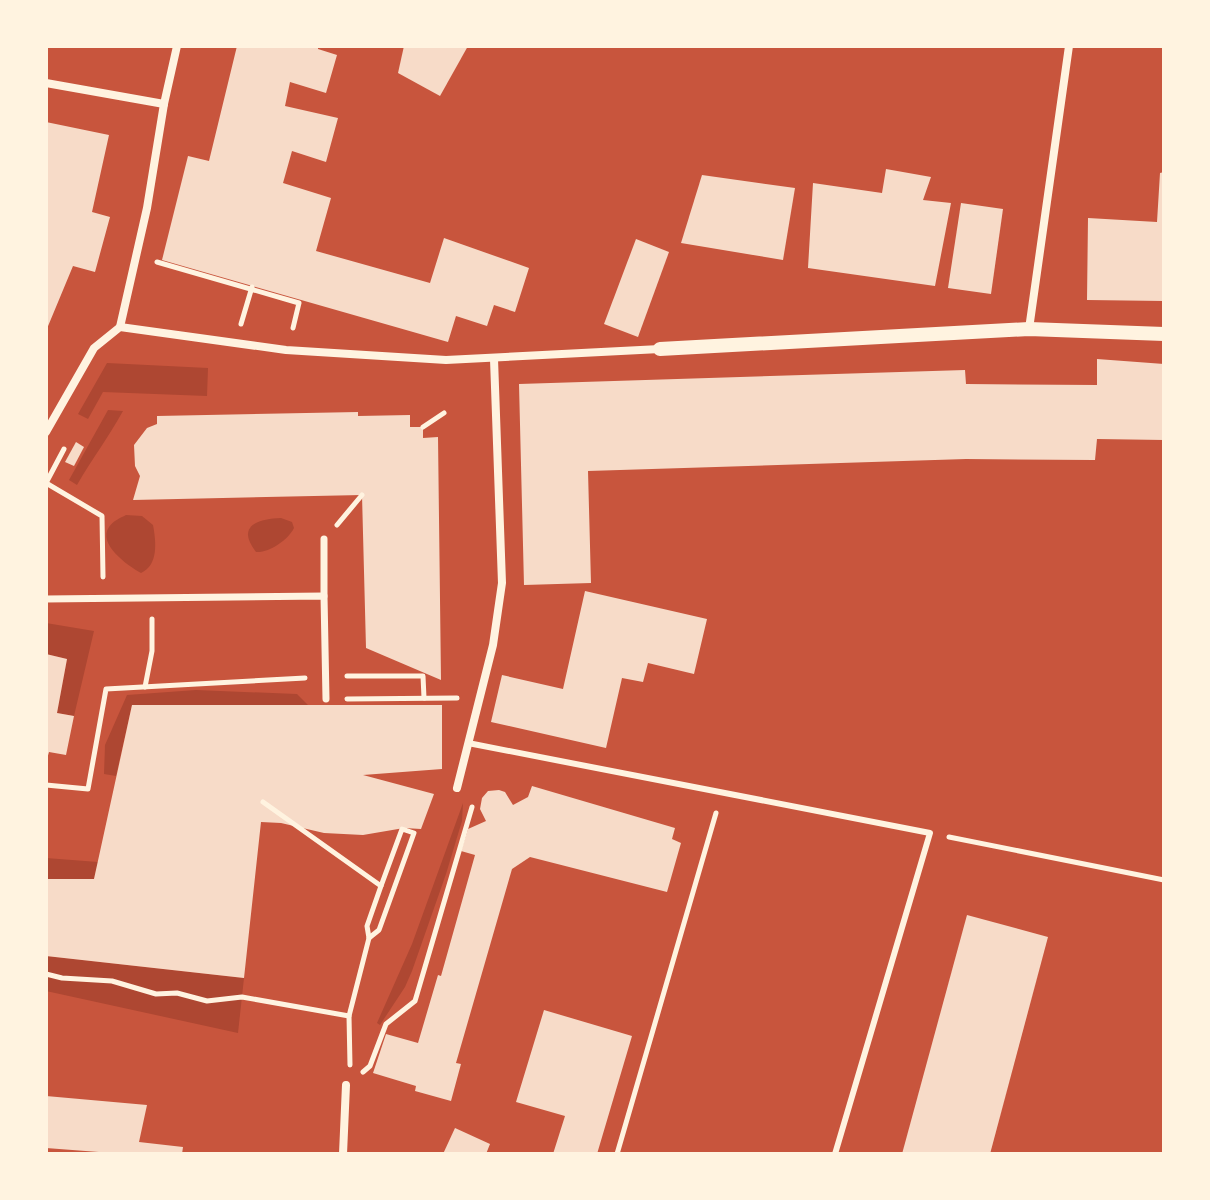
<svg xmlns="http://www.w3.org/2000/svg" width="1210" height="1200" font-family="'Space Grotesk',sans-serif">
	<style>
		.green { fill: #ae4732 }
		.building { fill: #f7dbc8 }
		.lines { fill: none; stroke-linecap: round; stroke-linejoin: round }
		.path { stroke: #fff3e0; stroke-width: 5 }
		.service { stroke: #fff3e0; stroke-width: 6 }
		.pedestrian { stroke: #fff3e0; stroke-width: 7 }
		.minor { stroke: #fff3e0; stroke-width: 8 }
		.tertiary { stroke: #fff3e0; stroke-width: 14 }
	</style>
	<rect width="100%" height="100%" fill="#c8553d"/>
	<g class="green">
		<polygon points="107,363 208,368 207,396 103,392 88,419 78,414"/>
		<path d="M108,410l15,1c-16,29 -30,46 -46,74l-8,-5z"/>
		<path d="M126,515l16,1 11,9c3,16 6,40 -12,48 -13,-7 -44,-29 -32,-46 4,-6 11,-9 17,-12z"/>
		<path d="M281,518l11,4 2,6c-6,12 -25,25 -38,24 -20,-26 1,-33 25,-34z"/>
		<polygon points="46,623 94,631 74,716 57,713 67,659 46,654"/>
		<polygon points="196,690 297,694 308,705 132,705 116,776 104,774 105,745 127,695"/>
		<polygon points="463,803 462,821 446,874 412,971 405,987 380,1025 377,1023 412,944"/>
		<polygon points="46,858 98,862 94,879 46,879"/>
		<polygon points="46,956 244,978 238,1033 46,991"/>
	</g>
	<g class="building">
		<polygon points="237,46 318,46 318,49 337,55 326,93 290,82 285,106 338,118 326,162 292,151 283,183 331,198 316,251 430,283 444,238 529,268 515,312 494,305 487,326 456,316 448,342 162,260 188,156 209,161"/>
		<polygon points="404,46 468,46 440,96 398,73"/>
		<polygon points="46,122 109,135 92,212 110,217 95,272 73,266 46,331"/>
		<polygon points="886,169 931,177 923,200 951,203 935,286 808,268 813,183 882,193"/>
		<polygon points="1164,172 1164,301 1087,300 1088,218 1157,222 1160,173"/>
		<polygon points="702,175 795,188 783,260 681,243"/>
		<polygon points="961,203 1003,209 991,294 948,288"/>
		<polygon points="636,239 669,252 638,337 604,324"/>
		<polygon points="1097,359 1164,364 1164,440 1097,439 1095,460 966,459 588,471 591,583 524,585 519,384 965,370 966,384 1097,385"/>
		<polygon points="358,412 358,416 410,415 410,427 423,427 423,438 438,437 441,680 366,648 362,495 133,500 140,476 135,466 134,445 147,428 157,424 157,416"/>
		<polygon points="76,442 84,447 74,466 65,462"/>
		<polygon points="585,591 707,619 694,674 648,663 643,682 622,678 606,748 491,722 502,675 563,689"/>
		<polygon points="46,654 67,659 57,713 74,716 66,755 49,752 47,759"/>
		<polygon points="132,705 442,705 442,769 363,775 434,794 421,829 404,828 363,835 324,833 281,823 261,822 244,978 46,956 46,879 94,879"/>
		<polygon points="532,786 675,828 672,839 681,843 667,892 530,857 512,869 456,1063 461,1064 451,1101 415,1091 416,1086 373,1073 386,1034 418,1043 438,975 441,976 475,855 461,851 468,829 486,821 480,809 482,798 488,791 499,790 505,792 513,805 528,797"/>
		<polygon points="967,915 1048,937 990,1154 902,1154"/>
		<polygon points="544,1010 632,1036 597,1154 553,1154 565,1116 516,1102"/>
		<polygon points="46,1096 147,1105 139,1142 183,1147 182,1154 125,1154 46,1148"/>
		<polygon points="455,1128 490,1144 486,1154 443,1154"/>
	</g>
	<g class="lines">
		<g class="path">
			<polyline points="157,262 299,303 293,328"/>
			<polyline points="241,324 252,287"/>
			<polyline points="423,427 444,413"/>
			<polyline points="46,483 102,516 103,577"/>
			<polyline points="46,483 64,449"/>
			<polyline points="337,525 362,495"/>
			<polyline points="347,676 423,676 424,698"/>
			<polyline points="145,687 152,651 152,619"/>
			<polyline points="347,699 457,698"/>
			<polyline points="46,785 88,789 106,689 305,678"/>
			<polyline points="263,802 381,886 367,926 369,938 349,1016 350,1065"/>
			<polyline points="949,837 1164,880"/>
			<polyline points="369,938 379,930 414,833 402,829 381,886"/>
			<polyline points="46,974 62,978 112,981 156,994 177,993 207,1001 242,997 349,1016"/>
			<polyline points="363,1072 370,1066 386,1024 415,1001 472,807"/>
			<polyline points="617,1154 716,813"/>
		</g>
		<polyline class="service" points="468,743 930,833 835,1154"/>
		<g class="pedestrian">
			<polyline points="324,539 324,596"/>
			<polyline points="46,599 324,596 326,699"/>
		</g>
		<g class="minor">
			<polyline points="46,83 164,104"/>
			<polyline points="120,327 147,208 164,104 177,46"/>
			<polyline points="1029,329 1069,46"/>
			<polyline points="46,432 94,348 120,327 286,350 446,360 660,349"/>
			<polyline points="457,788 493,645 502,583 494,359"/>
			<polyline points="343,1154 346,1085"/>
		</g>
		<polyline class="tertiary" points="660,349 1029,329 1164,334"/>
	</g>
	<rect width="1210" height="1200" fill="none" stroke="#fff3e0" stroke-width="96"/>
</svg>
